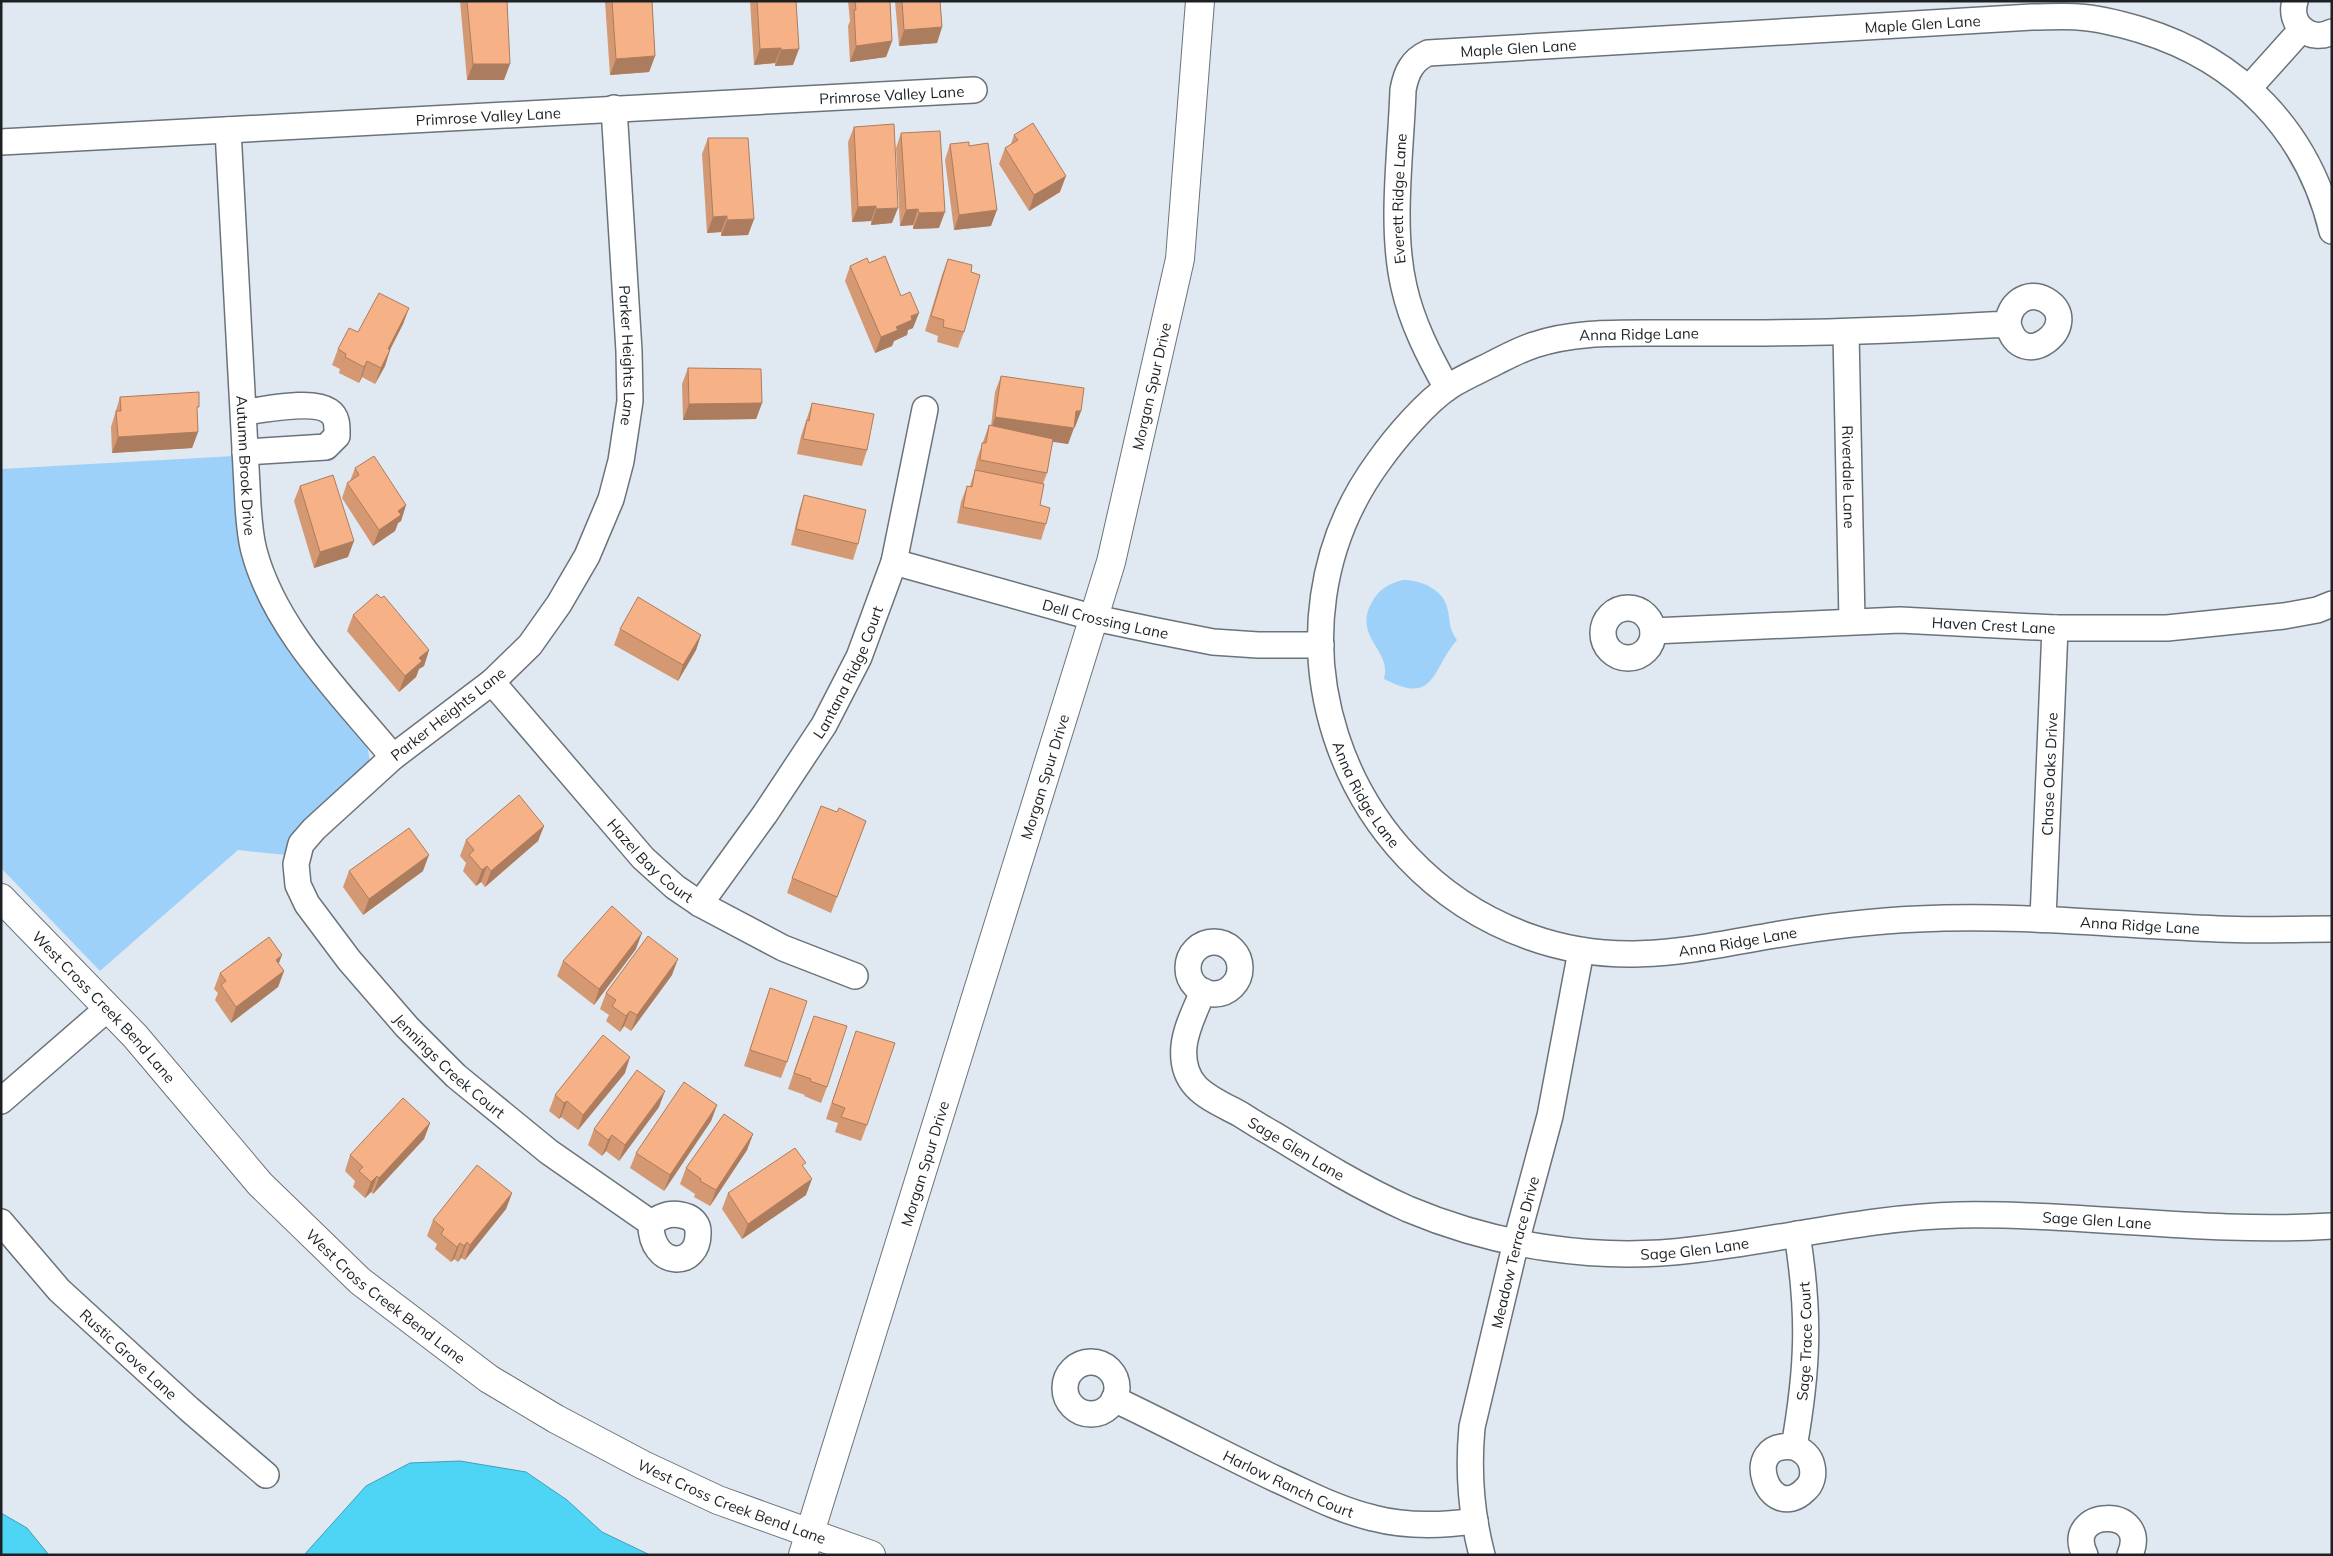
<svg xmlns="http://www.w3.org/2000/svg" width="2333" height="1556" font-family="Mulish,sans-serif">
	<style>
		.green { fill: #9ed1f9 }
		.water { fill: #4ed5f6; stroke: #409fb7 }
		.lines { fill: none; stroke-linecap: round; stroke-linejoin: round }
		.street-casing { stroke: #6b737a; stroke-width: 28 }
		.secondary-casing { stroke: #6b737a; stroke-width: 30 }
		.street { stroke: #fff; stroke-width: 25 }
		.secondary { stroke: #fff; stroke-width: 28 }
		.wall { fill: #d49873 }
		.shaded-wall { fill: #ac7c5e }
		.building { fill: #f6b186; stroke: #ac7c5e }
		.labels { text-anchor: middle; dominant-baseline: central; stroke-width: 4.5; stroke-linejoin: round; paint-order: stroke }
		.street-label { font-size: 15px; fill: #1e2124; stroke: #fff }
	</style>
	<rect width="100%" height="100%" fill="#e0e9f1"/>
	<g class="green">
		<polygon points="234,456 259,596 273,626 293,655 365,743 368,749 370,762 286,855 238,850 100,971 1,868 1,469"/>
		<path d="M1403,580c19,0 42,10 45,31 3,14 0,15 9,29 -26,30 -21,66 -73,39 9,-28 -32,-42 -12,-77 7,-13 18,-19 31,-22z"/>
	</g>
	<g class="water">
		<polygon points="460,1461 526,1472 567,1500 602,1532 650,1555 304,1555 366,1486 410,1463"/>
		<polygon points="1,1513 27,1528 49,1555 1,1555"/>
	</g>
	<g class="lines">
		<defs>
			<g id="street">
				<path d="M2295,1c-7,24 15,42 37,31"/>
				<polyline points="2249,88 2302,29"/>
				<path id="s1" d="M614,108l15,243 1,50 -9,60 -10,38 -24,57 -28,48 -29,41 -38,37 -99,75 -79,72 -13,15 -5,20 2,21 9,19 42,56 58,67 49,49 93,76 102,71c-1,46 49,47 47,8 0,-6 -5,-12 -10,-14 -15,-6 -25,-2 -37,6"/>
				<path id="s2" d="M228,130l20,375c1,15 2,31 6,46 21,79 88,144 139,206"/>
				<path id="s3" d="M1,142l973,-52"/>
				<path id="s4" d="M2008,324c0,-19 19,-35 38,-24 40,23 -25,77 -38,24 -86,5 -172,9 -258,9 -35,0 -69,0 -104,0 -38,0 -76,0 -112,12 -13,4 -26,11 -38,17 -15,8 -32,15 -46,24 -24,16 -54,51 -71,75 -123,167 -42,408 151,476 86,31 158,13 245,-2 47,-8 95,-14 143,-16 100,-5 200,6 300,10 38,2 76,0 114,0"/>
				<path id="s5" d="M1846,333l6,288"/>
				<path id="s6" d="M1447,388c-18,-32 -35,-65 -43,-101 -14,-60 -3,-135 -1,-197 3,-17 9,-30 25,-37l604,-36c15,0 31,-1 46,0 20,1 43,7 63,13 98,30 167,101 191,201"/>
				<path d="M244,412c21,-2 68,-13 85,-1 9,6 8,16 8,25l-11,11 -81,5"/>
				<path id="s7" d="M894,562l201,56 62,13 56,11 45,3h63"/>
				<circle cx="1628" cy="633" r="25"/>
				<path id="s8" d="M1653,631l247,-11 155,8h112l117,-12 33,-6 15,-6"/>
				<path id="s9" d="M492,682l151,176 32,29 25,17 83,44 72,28"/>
				<path id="s10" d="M700,904l65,-90 59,-89 35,-68 35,-95 31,-153"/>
				<path id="s11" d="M2043,919l12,-291"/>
				<circle cx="1214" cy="968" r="26"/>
				<path id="s12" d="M1203,991c-7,18 -17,36 -19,55 -4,42 26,52 56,68 11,7 22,14 33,20 44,27 88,54 135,75 88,37 189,53 284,41 89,-10 177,-33 267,-35 124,-2 248,19 373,11"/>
				<polyline points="1,1101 108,1008"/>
				<path id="s13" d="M1,1222l58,68 130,119 77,66"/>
				<circle cx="1091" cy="1388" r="26"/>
				<path id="s14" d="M1114,1399c55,26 109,55 164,81 31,14 61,30 95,38 34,9 67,8 102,3"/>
				<path id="s15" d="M1794,1447c-56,-7 -25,79 11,43 7,-6 9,-15 7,-24 -2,-10 -10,-16 -18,-19 14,-79 16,-133 3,-213"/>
				<path id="s16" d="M1482,1555c-11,-42 -14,-85 -10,-128l44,-185 34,-126 31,-165"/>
				<path d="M2085,1555c-23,-47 66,-50 45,0"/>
			</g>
			<g id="secondary">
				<path id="s17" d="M1,898l134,138 125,148 100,97 129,98 67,40 87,46 75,35 153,55"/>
				<path id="s18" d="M803,1555l308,-993 69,-303 20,-258"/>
			</g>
		</defs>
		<use href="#street" class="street-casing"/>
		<use href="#secondary" class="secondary-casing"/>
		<use href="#street" class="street"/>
		<use href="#secondary" class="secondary"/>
	</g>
	<g class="wall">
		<polygon points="460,1 507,1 504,80 467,80"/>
		<polygon points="605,1 652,1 655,56 649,72 610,75"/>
		<polygon points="750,1 796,1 793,65 775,66 775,63 754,65"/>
		<polygon points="848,1 890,1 892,41 886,57 850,62 848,26 850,21"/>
		<polygon points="895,1 940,1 942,27 937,43 899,46"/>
		<polygon points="854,127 892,223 871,225 871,221 852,222 848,142"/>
		<polygon points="901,133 939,228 913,229 913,225 900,226 896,148"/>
		<polygon points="1014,135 1060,192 1029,211 999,164 1005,148 1011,144"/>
		<polygon points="708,138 754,219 748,235 721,236 721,232 707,233 702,154"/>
		<polygon points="950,144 991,226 954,230 945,160"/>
		<polygon points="948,259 971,272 964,332 958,348 937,342 938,336 925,331 942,275"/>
		<polygon points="869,263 913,328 908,330 907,335 894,341 892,346 875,353 845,281 850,266"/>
		<polygon points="409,308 403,324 390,350 385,366 375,384 362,377 359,383 339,373 340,369 332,365 338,349 358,332"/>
		<polygon points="688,368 762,403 756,419 683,420 682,384"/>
		<polygon points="1001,376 1081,411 1075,427 1074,427 1068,444 1053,441 1047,473 1043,484 1040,505 1046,524 1041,540 957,523 961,502 967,486 970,486 974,473 977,459 989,425 991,426 995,392"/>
		<polygon points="120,397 197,413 198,432 192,448 112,453 111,427"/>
		<polygon points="812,403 867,450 862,466 797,454 801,436"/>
		<polygon points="355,468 406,505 401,521 398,523 395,531 373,546 342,498 347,483 350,481"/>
		<polygon points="300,486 348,557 314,568 294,501"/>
		<polygon points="804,495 858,544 853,560 791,545 799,511"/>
		<polygon points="353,615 429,650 424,666 419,669 416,677 399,692 347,631"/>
		<polygon points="620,629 701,635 696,650 678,681 614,645"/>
		<polygon points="837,812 866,821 831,913 787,893 792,878"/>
		<polygon points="544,826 538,841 485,887 481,882 476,886 463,871 466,863 460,856 466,840"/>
		<polygon points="349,871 423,871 363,915 343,887"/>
		<polygon points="636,949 594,1005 557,976 563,961"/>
		<polygon points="279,964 284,971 278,987 231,1023 215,1000 218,993 214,989 220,973"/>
		<polygon points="672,975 631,1031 624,1026 620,1032 606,1021 609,1015 600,1009 606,993"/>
		<polygon points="770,988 787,1062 781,1078 744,1066"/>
		<polygon points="808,1031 827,1087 821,1103 804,1096 805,1095 788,1089"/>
		<polygon points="856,1031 867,1125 861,1141 835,1132 838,1123 826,1119"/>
		<polygon points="625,1073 578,1130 561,1117 559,1119 549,1111 555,1095"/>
		<polygon points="717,1105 711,1121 664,1191 630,1168 636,1153"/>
		<polygon points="659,1107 619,1161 606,1151 602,1156 588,1145 594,1129"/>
		<polygon points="430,1123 424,1139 373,1194 371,1192 365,1198 353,1187 355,1181 345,1171 350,1155"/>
		<polygon points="753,1134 747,1150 710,1206 694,1197 695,1194 680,1184 686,1168"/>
		<polygon points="804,1168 806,1195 742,1239 722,1209 728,1193"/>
		<polygon points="512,1193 506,1209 465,1260 461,1258 458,1262 454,1259 451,1262 435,1249 437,1244 427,1236 433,1220"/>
	</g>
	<g class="shaded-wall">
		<polygon points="942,27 937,43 899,46 904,30"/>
		<polygon points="892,41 886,57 850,62 856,46"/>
		<polygon points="781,48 775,63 754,65 760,49"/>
		<polygon points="799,49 793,65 775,66 781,50"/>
		<polygon points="655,56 649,72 610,75 616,59"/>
		<polygon points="473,64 510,64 504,80 467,80"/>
		<polygon points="1066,176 1060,192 1029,211 1034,195"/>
		<polygon points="876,206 871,221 852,222 858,207"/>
		<polygon points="898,208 892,223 871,225 876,209"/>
		<polygon points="918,209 913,225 900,226 906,210"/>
		<polygon points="997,210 991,226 954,230 959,215"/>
		<polygon points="945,212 939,228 913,229 919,213"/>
		<polygon points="727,216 721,232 707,233 713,217"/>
		<polygon points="754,219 748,235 721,236 727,220"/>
		<polygon points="409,308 403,324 382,365 388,349"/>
		<polygon points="919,313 913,328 908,330 907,335 894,341 892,346 875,353 881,337 911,316"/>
		<polygon points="390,350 385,366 375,384 381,368"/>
		<polygon points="367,361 362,377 359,383 364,367"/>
		<polygon points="762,403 756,419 683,420 689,404"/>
		<polygon points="1076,411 1081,411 1075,427 1070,427"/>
		<polygon points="995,417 1074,428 1068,444 990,433"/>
		<polygon points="198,432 192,448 112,453 118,437"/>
		<polygon points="406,505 401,521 398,523 395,531 373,546 379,530 398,511"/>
		<polygon points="354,541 348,557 314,568 320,552"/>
		<polygon points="701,635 696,650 678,681 683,665"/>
		<polygon points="429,650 424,666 419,669 416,677 399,692 405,676 419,658"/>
		<polygon points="544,826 538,841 485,887 491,871"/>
		<polygon points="429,855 423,871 363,915 369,899"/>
		<polygon points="487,866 481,882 476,886 482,870"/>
		<polygon points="642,933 636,949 594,1005 599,989"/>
		<polygon points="282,955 276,971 276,960"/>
		<polygon points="678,959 672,975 631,1031 637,1015"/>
		<polygon points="284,971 278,987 231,1023 236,1007"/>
		<polygon points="630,1011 624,1026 620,1032 626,1016"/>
		<polygon points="630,1057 625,1073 578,1130 583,1115"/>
		<polygon points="665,1091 659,1107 619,1161 625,1145"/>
		<polygon points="567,1101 561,1117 559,1119 564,1103"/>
		<polygon points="717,1105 711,1121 664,1191 670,1175"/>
		<polygon points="430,1123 424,1139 373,1194 379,1178"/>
		<polygon points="753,1134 747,1150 710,1206 716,1190"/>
		<polygon points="612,1135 606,1151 602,1156 608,1140"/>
		<polygon points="377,1176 371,1192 365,1198 371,1182"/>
		<polygon points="812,1179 806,1195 742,1239 748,1224"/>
		<polygon points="512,1193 506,1209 465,1260 470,1245"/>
		<polygon points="467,1242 461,1258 458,1262 464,1246"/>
		<polygon points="460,1243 454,1259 451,1262 457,1247"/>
	</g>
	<g class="building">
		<polygon points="467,1 507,1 510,64 473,64"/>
		<polygon points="612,1 652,1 655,56 616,59"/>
		<polygon points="757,1 796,1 799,49 781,50 781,48 760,49"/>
		<polygon points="855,1 890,1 892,41 856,46 854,10 856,10"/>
		<polygon points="902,1 940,1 942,27 904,30"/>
		<polygon points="1033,123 1066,176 1034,195 1005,148 1018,140 1014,135"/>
		<polygon points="894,124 898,208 876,209 876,206 858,207 854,127"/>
		<polygon points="940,131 945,212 919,213 918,209 906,210 901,133"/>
		<polygon points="708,138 748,138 754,219 727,220 727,216 713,217"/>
		<polygon points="969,142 969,146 988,143 997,210 959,215 950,144"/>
		<polygon points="885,256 901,296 910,292 919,313 911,316 912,320 896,327 898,330 881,337 850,266 867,258 869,263"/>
		<polygon points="948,259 972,265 971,272 980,275 964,332 943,327 944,320 931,316"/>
		<polygon points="379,293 409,308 388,349 390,350 381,368 367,361 364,367 345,357 346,354 338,349 349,328 358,332"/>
		<polygon points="688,368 761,369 762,403 689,404"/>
		<polygon points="1001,376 1084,388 1081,411 1076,411 1074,428 995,417"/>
		<polygon points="199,392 199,407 197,407 198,432 118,437 116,411 121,411 120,397"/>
		<polygon points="812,403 874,414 867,450 803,439 807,420 809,421"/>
		<polygon points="989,425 1053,439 1047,473 980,460 982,443 986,443"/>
		<polygon points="374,456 406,505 398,511 401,515 379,530 347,483 359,475 355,468"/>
		<polygon points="975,470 1044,484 1040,505 1050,508 1046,524 963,507 967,486 972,487"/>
		<polygon points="333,475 354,541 320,552 300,486"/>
		<polygon points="804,495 866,510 858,544 796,529"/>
		<polygon points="377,594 381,598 384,596 429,650 419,658 422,661 405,676 353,615"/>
		<polygon points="638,597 701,635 683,665 620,629"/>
		<polygon points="519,795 544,826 491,871 487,866 482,870 469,855 474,850 466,840"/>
		<polygon points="821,806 837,812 839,808 866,821 837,897 792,878"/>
		<polygon points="409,828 429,855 369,899 349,871"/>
		<polygon points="612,906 642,933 599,989 563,961"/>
		<polygon points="648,936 678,959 637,1015 630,1011 626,1016 612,1006 616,1000 606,993"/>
		<polygon points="269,937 282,955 276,960 284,971 236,1007 221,985 226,981 220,973"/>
		<polygon points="770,988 807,1001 787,1062 750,1050"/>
		<polygon points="814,1016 847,1026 827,1087 810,1081 811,1079 794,1073"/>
		<polygon points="856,1031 895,1043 867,1125 841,1117 845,1108 832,1103"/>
		<polygon points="603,1035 630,1057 583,1115 567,1101 564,1103 555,1095"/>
		<polygon points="637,1070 665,1091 625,1145 612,1135 608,1140 594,1129"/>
		<polygon points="684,1082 717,1105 670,1175 636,1153"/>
		<polygon points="403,1098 430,1123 379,1178 377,1176 371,1182 359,1171 363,1167 350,1155"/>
		<polygon points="724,1114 753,1134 716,1190 700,1181 701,1179 686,1168"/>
		<polygon points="795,1148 806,1163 802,1165 812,1179 748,1224 728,1193"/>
		<polygon points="477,1165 512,1193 470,1245 467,1242 464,1246 460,1243 457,1247 441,1234 444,1229 433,1220"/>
	</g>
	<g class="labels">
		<g class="street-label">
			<text stroke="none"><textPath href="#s6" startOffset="850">Maple Glen Lane</textPath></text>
			<text stroke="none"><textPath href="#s6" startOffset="445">Maple Glen Lane</textPath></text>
			<text stroke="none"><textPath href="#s3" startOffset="892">Primrose Valley Lane</textPath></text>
			<text stroke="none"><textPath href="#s3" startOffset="488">Primrose Valley Lane</textPath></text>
			<text stroke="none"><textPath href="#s6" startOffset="199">Everett Ridge Lane</textPath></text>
			<text transform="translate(1639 334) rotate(-1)">Anna Ridge Lane</text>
			<text stroke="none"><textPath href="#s1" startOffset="248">Parker Heights Lane</textPath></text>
			<text stroke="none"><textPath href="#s18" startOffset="1220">Morgan Spur Drive</textPath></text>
			<text stroke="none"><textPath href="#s2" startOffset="336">Autumn Brook Drive</textPath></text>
			<text stroke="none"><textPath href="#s5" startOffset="144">Riverdale Lane</textPath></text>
			<text stroke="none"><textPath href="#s7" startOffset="219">Dell Crossing Lane</textPath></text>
			<text stroke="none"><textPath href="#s8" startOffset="341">Haven Crest Lane</textPath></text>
			<text stroke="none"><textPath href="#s10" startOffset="276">Lantana Ridge Court</textPath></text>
			<text transform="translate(448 714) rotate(-38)">Parker Heights Lane</text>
			<text stroke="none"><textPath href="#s11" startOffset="145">Chase Oaks Drive</textPath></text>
			<text stroke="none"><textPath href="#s18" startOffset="815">Morgan Spur Drive</textPath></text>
			<text stroke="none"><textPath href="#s4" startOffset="1184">Anna Ridge Lane</textPath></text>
			<text stroke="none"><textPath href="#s9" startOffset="239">Hazel Bay Court</textPath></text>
			<text stroke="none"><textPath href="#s4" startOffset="2022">Anna Ridge Lane</textPath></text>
			<text stroke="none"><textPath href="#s4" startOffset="1618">Anna Ridge Lane</textPath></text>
			<text stroke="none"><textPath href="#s17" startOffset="150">West Cross Creek Bend Lane</textPath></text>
			<text stroke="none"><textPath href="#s1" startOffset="1144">Jennings Creek Court</textPath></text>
			<text stroke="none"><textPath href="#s12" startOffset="220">Sage Glen Lane</textPath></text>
			<text stroke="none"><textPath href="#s18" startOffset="410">Morgan Spur Drive</textPath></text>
			<text stroke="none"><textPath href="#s12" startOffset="1045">Sage Glen Lane</textPath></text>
			<text stroke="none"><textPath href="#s12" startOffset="640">Sage Glen Lane</textPath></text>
			<text stroke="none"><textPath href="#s16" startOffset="309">Meadow Terrace Drive</textPath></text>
			<text stroke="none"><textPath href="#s17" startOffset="555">West Cross Creek Bend Lane</textPath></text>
			<text stroke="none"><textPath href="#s15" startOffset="266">Sage Trace Court</textPath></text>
			<text stroke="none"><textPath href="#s13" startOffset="184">Rustic Grove Lane</textPath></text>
			<text stroke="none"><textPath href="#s14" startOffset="194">Harlow Ranch Court</textPath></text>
			<text stroke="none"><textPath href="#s17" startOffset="960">West Cross Creek Bend Lane</textPath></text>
		</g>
	</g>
	<rect width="2333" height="1556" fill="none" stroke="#1e2124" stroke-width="5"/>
</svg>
